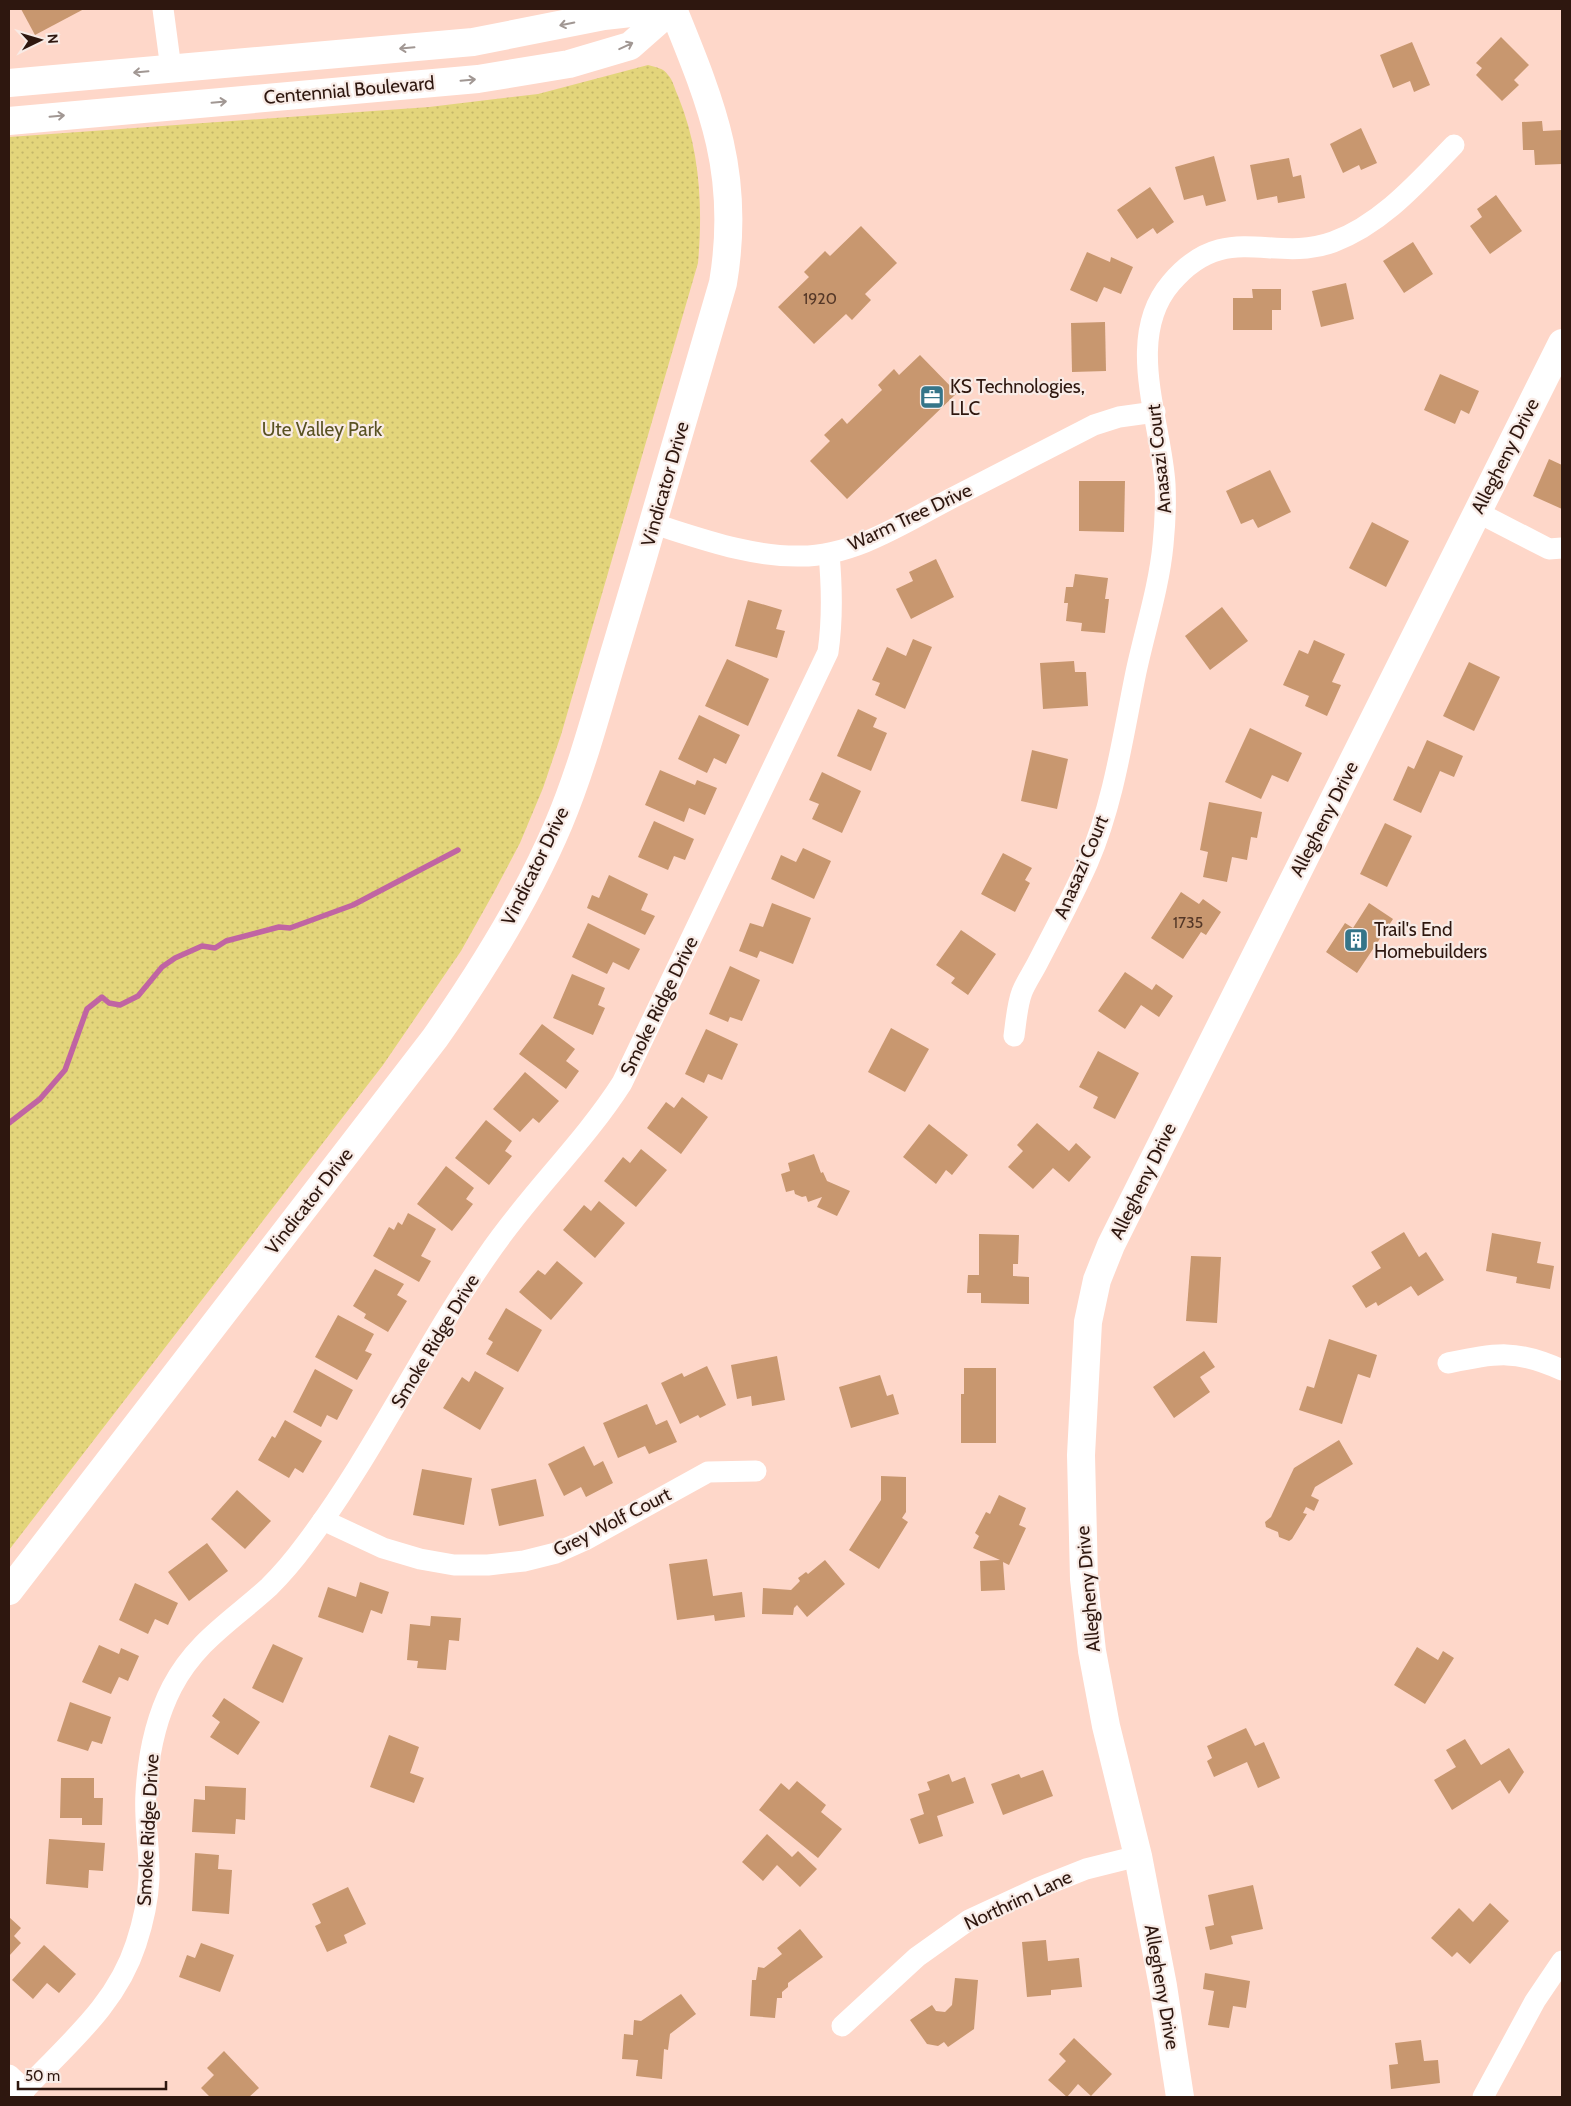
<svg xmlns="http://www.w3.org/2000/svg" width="1571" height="2106" font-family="Cabin,sans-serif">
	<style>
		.park { fill: url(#park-dots) }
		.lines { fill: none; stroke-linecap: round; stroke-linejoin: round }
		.stream { stroke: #c064a3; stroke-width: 5.5 }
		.building { fill: #c8976f }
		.street { stroke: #fff; stroke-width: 21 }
		.secondary { stroke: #fff; stroke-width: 28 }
		.oneway { stroke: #a19793 }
		.labels { text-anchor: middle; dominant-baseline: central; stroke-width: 4.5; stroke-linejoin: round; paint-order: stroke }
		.number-label { font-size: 16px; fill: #543727 }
		.street-label { font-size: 19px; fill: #2e170f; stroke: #f8ebe6 }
		.poi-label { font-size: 19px; fill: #2e170f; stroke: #f8ebe6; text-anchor: start }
		.park-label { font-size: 19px; fill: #595222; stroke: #f8ebe6 }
	</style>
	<defs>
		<pattern id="park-dots" width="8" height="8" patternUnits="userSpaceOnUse" patternTransform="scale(1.25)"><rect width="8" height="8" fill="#e3d57b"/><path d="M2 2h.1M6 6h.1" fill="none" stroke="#c3b669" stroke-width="1.8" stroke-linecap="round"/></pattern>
	</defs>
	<rect width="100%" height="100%" fill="#fed7c9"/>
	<path class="park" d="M648,65c7,2 16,3 20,10 5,5 7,15 10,21 22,54 25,110 20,167l-137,472 -18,53 -23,55 -27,51 -32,57 -78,114 -374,485v-1413l420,-30 109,-13z"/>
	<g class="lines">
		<polyline class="stream" points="9,1123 40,1099 65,1070 87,1009 102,997 109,1003 120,1005 138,996 162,967 175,958 202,946 215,948 226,941 279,927 290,928 353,905 458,850"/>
	</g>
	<g class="building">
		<polygon points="21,9 84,9 35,35"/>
		<polygon points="1501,37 1529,65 1514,80 1519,85 1502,101 1476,75 1482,68 1476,63"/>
		<polygon points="1412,42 1430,85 1414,92 1410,81 1393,88 1380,55"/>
		<polygon points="1542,121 1543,131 1562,130 1562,164 1535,165 1534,150 1523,150 1522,122"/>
		<polygon points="1361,128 1377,163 1361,170 1359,165 1343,173 1330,144"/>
		<polygon points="1214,156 1226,201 1206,206 1203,195 1184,200 1175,167"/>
		<polygon points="1289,158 1293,177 1301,175 1305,198 1278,203 1277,196 1257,200 1250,165"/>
		<polygon points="1150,187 1174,222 1157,234 1153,228 1137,239 1117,210"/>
		<polygon points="1496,195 1522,231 1490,254 1470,226 1482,217 1477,209"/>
		<polygon points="861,226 897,263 865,294 871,300 852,320 846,314 814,344 778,307 809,277 804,272 825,251 830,256"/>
		<polygon points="1413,242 1433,274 1404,293 1383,261"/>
		<polygon points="1087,252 1110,262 1111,257 1133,267 1121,294 1104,287 1097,302 1070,290"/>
		<polygon points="1346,283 1354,319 1321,327 1312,291"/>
		<polygon points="1252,289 1281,289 1281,310 1272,310 1272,330 1233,330 1233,298 1253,298"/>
		<polygon points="1105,322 1106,371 1072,372 1071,323"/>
		<polygon points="920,355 957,393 847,499 810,461 830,441 824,435 842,418 847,424 882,390 878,385 894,369 899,375"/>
		<polygon points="1440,374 1479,391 1469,414 1461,410 1455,424 1424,410"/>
		<polygon points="1549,459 1562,465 1562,509 1533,496"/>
		<polygon points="1270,470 1291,512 1258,528 1253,519 1241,524 1226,491"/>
		<polygon points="1079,481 1125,481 1124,532 1079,531"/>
		<polygon points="1372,522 1409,541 1386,587 1349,568"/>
		<polygon points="936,559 954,597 911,619 896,589 913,581 909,572"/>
		<polygon points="1075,574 1108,578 1105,599 1109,599 1105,633 1081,631 1082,623 1066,621 1068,603 1064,603 1066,587 1073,587"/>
		<polygon points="748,600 782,610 776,629 785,631 777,658 735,646"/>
		<polygon points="1222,607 1248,641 1210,670 1185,636"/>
		<polygon points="913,639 932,647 905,709 875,695 880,683 872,680 887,647 906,656"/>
		<polygon points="1314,640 1345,654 1332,682 1341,685 1327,716 1305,706 1309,696 1283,685 1299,650 1308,654"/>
		<polygon points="727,659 769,679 748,726 705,706"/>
		<polygon points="1074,661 1075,672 1086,672 1088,706 1043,709 1040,663"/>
		<polygon points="1469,662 1500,677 1474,731 1443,716"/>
		<polygon points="858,709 877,718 873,727 887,733 871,771 837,756"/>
		<polygon points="699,715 740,735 726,764 714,758 707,773 678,759"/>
		<polygon points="1250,728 1302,753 1288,782 1272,775 1261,799 1225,782"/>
		<polygon points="1427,740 1463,756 1454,777 1440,771 1421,813 1393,800 1408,766 1414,769"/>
		<polygon points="1032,750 1068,759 1057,809 1021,801"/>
		<polygon points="660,770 695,785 697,780 717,788 705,815 689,808 684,822 645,805"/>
		<polygon points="822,772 861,791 842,833 812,819 819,804 809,800"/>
		<polygon points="1209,802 1262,812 1257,838 1251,837 1247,860 1232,857 1227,882 1203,877 1208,852 1200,850"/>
		<polygon points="654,821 694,839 685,860 674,856 668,870 638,857"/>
		<polygon points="1385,823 1412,836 1387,887 1360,874"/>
		<polygon points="803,848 831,861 814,899 771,879 781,855 796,862"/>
		<polygon points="1003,853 1032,868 1025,880 1030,883 1015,912 981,894"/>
		<polygon points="609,875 648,894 641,910 655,916 645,935 587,908 592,895 599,898"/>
		<polygon points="1181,892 1199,904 1203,899 1221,912 1206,935 1201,932 1183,959 1151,938"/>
		<polygon points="772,903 811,918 793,964 760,951 757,958 739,951 750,923 763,927"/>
		<polygon points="1369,903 1393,919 1357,973 1326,952 1345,923 1353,928"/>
		<polygon points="588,923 640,949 629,970 613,962 607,974 572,957"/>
		<polygon points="961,930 996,954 968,995 951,983 955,978 936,965"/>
		<polygon points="730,966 760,980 742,1021 730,1017 728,1022 709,1014"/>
		<polygon points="1125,972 1152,990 1156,984 1173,996 1159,1017 1141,1005 1125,1029 1098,1011"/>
		<polygon points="572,974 605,988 598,1005 605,1008 593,1035 553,1018"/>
		<polygon points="542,1024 575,1049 566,1061 579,1071 566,1089 519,1054"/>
		<polygon points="891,1028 929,1049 905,1092 868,1072"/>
		<polygon points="706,1029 738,1044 722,1080 708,1074 704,1083 685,1074"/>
		<polygon points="1098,1051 1139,1073 1115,1119 1093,1108 1098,1097 1079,1087"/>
		<polygon points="525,1072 559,1101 539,1123 533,1118 520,1132 493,1109"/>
		<polygon points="682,1097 708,1117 681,1154 647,1128 666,1102 674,1108"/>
		<polygon points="486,1120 512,1141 505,1151 512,1156 489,1185 455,1158"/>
		<polygon points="1037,1123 1069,1151 1076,1143 1091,1157 1069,1182 1053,1168 1033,1189 1008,1167 1023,1151 1017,1145"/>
		<polygon points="929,1124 968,1155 952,1175 946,1170 936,1184 903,1157"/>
		<polygon points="641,1149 667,1170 636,1207 604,1181 623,1157 630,1163"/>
		<polygon points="814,1154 821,1173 823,1172 827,1181 850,1191 837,1216 817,1207 822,1197 808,1202 806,1196 802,1197 795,1194 794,1190 786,1192 781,1174 790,1171 788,1163"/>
		<polygon points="446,1166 474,1188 466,1199 473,1204 452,1231 417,1204"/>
		<polygon points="599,1201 625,1223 595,1258 563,1230 584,1205 591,1211"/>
		<polygon points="408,1213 436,1229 421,1256 431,1261 419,1282 373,1256 389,1227 394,1230 398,1222 402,1225"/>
		<polygon points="1404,1232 1419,1257 1426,1252 1444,1280 1418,1296 1411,1286 1378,1306 1376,1302 1366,1308 1352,1286 1381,1268 1371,1252"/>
		<polygon points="1492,1233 1541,1242 1537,1263 1554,1266 1550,1289 1516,1283 1517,1277 1486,1271"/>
		<polygon points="979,1234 1019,1235 1018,1264 1013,1264 1013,1276 1029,1277 1029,1304 981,1303 981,1293 967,1293 968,1275 979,1275"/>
		<polygon points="1191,1256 1221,1257 1217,1323 1186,1321"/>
		<polygon points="557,1261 583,1283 551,1320 519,1292 538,1270 545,1275"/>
		<polygon points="375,1269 404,1284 397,1295 407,1301 388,1332 364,1318 366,1314 353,1306"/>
		<polygon points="506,1308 542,1330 518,1372 486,1354 493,1342 488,1339"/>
		<polygon points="338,1315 374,1334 365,1351 372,1354 357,1380 315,1357"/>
		<polygon points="1329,1339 1377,1355 1370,1378 1358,1374 1342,1424 1299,1410 1307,1386 1314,1388"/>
		<polygon points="1204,1351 1215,1367 1200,1377 1210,1392 1174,1418 1153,1387"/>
		<polygon points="777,1356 785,1400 752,1406 751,1396 737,1399 731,1365"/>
		<polygon points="707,1366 726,1405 700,1418 698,1415 680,1424 661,1383 682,1373 684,1377"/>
		<polygon points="964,1368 996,1368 996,1443 961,1443 961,1394 964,1394"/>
		<polygon points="315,1369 353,1390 337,1420 327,1415 321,1427 293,1412"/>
		<polygon points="475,1371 504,1388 480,1430 443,1408 462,1377 469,1382"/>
		<polygon points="880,1375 887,1396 893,1394 899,1414 851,1428 839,1387"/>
		<polygon points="647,1404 656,1425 667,1420 677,1442 649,1454 645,1446 618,1458 603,1423"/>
		<polygon points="285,1420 322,1441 303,1473 295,1468 289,1478 258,1460 272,1436 275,1438"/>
		<polygon points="1339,1440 1353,1464 1315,1487 1311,1496 1319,1500 1314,1511 1306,1507 1303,1513 1307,1514 1292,1539 1289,1541 1279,1537 1278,1532 1266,1527 1265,1522 1271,1517 1294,1468"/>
		<polygon points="584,1446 594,1466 603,1461 613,1483 586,1497 581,1487 564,1496 548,1464"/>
		<polygon points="422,1469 472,1478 464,1525 413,1515"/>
		<polygon points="881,1476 906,1477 906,1512 902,1518 908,1522 879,1569 849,1550 881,1500"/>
		<polygon points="536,1479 544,1516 499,1526 491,1489"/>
		<polygon points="237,1490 271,1521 245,1549 211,1519"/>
		<polygon points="999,1495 1026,1508 1019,1525 1026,1528 1009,1565 1003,1562 1005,1590 981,1591 980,1561 1000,1560 973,1548 979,1536 975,1533 986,1512 990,1514"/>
		<polygon points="207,1543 228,1571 189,1601 168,1572"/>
		<polygon points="707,1559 713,1596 742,1592 745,1617 715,1621 714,1615 677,1620 669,1564"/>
		<polygon points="825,1560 845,1584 807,1617 797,1605 794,1608 793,1615 762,1614 763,1588 791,1590 800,1581 798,1578 806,1572 808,1574"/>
		<polygon points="360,1582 389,1592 382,1614 371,1610 363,1633 318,1617 328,1587 356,1597"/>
		<polygon points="135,1583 178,1603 168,1625 155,1619 148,1634 119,1620"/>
		<polygon points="431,1616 461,1618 459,1641 449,1640 446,1670 417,1668 418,1661 407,1660 410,1624 430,1626"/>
		<polygon points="273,1644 303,1658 283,1703 252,1688"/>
		<polygon points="99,1645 119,1654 121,1648 139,1656 128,1681 119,1677 111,1694 82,1682"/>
		<polygon points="1417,1647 1438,1660 1443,1651 1454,1658 1425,1704 1394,1685"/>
		<polygon points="224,1698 260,1722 238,1755 210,1737 220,1722 212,1716"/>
		<polygon points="70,1702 111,1717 102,1744 92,1741 88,1751 57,1741"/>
		<polygon points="1246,1728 1255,1746 1264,1742 1280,1778 1258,1788 1247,1762 1214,1777 1207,1761 1212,1758 1207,1746"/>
		<polygon points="389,1735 419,1747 410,1773 424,1778 414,1803 370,1787"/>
		<polygon points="1465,1739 1481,1765 1509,1748 1524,1772 1509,1794 1500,1780 1452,1810 1434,1780 1456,1767 1446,1750"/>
		<polygon points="1043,1770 1053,1796 1003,1815 991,1784 1019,1774 1021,1778"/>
		<polygon points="949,1774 952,1782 965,1777 974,1803 937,1816 943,1836 919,1844 910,1819 924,1814 918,1794 930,1790 927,1782"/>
		<polygon points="61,1778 94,1778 94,1798 103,1798 102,1825 82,1825 82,1818 60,1818"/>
		<polygon points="797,1781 826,1805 821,1812 842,1829 818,1858 759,1810 781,1783 789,1790"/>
		<polygon points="205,1786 246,1788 245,1820 236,1819 235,1834 192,1832 194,1799 205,1800"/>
		<polygon points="767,1834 792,1857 798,1851 817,1869 800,1887 777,1865 763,1881 742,1862"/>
		<polygon points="49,1839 105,1843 103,1871 89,1870 88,1888 46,1884"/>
		<polygon points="195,1853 219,1855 218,1869 232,1870 229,1914 192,1911"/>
		<polygon points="1253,1885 1263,1929 1231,1936 1233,1944 1210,1950 1205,1927 1214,1925 1208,1895"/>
		<polygon points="348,1887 366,1924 344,1935 347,1943 327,1952 315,1926 321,1923 312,1904"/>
		<polygon points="1490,1903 1509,1921 1470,1964 1457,1952 1452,1957 1431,1938 1459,1908 1473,1922"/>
		<polygon points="9,1917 21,1928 14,1936 21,1943 9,1956"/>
		<polygon points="800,1929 823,1957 788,1983 788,1987 782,1992 782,1998 777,1998 775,2018 750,2016 752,1980 756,1980 758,1967 764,1968 782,1954 777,1948"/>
		<polygon points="1046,1940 1048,1961 1079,1958 1082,1987 1051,1990 1051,1995 1027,1997 1022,1942"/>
		<polygon points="201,1943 234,1955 220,1992 179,1977 187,1955 195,1958"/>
		<polygon points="44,1945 76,1974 59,1993 47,1983 33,1999 12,1980"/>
		<polygon points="1205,1973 1250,1981 1246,2008 1233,2006 1229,2028 1208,2025 1214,1991 1203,1989"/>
		<polygon points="955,1978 978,1980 974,2029 948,2047 944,2042 938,2046 927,2044 910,2020 932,2005 936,2011 945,2012 952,2005"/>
		<polygon points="681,1994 696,2014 670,2034 668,2050 664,2049 662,2079 636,2076 638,2060 622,2059 624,2034 633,2035 634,2020 641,2021"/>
		<polygon points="1074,2038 1112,2074 1091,2096 1078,2084 1067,2097 1048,2080 1066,2061 1059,2054"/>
		<polygon points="1421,2040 1424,2061 1438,2060 1440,2083 1391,2089 1389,2065 1398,2064 1395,2043"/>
		<polygon points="224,2051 259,2088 249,2097 210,2097 201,2088 214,2075 207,2068"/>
	</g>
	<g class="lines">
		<g class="street">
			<polyline points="163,9 171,69"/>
			<polyline points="1477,512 1549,549 1562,548"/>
			<path d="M654,524c48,15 96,33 147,32 54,0 104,-34 151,-58 47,-24 95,-49 142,-73l25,-8 36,-5"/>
			<path d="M1014,1036c2,-14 3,-31 8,-44 4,-10 11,-20 16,-30 17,-33 35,-66 50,-100 26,-60 35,-127 48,-190 9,-42 23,-85 27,-127 2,-20 3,-41 2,-61 -4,-64 -41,-146 6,-201 54,-64 101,-19 162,-41 49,-18 86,-61 121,-97"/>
			<path d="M1448,1363c49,-10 68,-14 114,7"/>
			<polyline points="323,1520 383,1548 420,1559 454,1565 488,1565 524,1561 556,1553 585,1540 708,1472 756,1471"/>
			<polyline points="842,2026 917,1957 969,1920 1038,1888 1086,1869 1138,1856"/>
			<polyline points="9,2075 25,2090"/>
			<path d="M18,2097c44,-49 97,-88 118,-153 7,-21 12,-44 13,-66 1,-28 -5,-57 -3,-85 2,-37 9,-73 26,-106 24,-46 61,-67 97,-100 13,-13 25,-27 36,-42 69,-91 117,-196 182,-289 41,-61 96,-112 135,-173l206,-431c5,-34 4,-65 1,-98"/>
			<polyline points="1483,2097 1535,2001 1562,1961"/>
		</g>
		<g class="secondary">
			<polyline points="9,83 473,42 604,16 667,9"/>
			<polyline points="9,121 478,79 569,64 630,46 672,9"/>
			<path d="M9,1591l426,-553c47,-67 92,-139 124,-215 24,-57 40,-120 58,-179 36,-120 71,-240 106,-361 18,-108 -10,-176 -50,-274"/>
			<polyline points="1180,2097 1163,1986 1138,1856 1106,1726 1092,1651 1084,1579 1081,1455 1088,1322 1097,1280 1111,1245 1562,343"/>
		</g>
	</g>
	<defs><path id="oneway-shaft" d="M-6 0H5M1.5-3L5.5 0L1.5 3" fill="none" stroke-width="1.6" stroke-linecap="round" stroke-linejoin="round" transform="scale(1.25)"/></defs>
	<g class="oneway">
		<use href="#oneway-shaft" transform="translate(567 24) rotate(168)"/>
		<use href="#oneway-shaft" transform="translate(626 46) rotate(-25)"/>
		<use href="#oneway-shaft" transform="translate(407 48) rotate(175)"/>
		<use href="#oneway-shaft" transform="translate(141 72) rotate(175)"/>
		<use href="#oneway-shaft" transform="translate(468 80) rotate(-5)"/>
		<use href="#oneway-shaft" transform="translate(219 102) rotate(-5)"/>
		<use href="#oneway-shaft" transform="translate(57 116) rotate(-5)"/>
	</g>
	<defs>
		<symbol id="office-square" viewBox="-11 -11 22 22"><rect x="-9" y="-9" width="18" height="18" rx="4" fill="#357589" stroke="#f8ebe6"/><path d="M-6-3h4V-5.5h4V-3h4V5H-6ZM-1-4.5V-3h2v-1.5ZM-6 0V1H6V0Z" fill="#fff"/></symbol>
		<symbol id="building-square" viewBox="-11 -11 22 22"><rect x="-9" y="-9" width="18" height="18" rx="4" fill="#357589" stroke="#f8ebe6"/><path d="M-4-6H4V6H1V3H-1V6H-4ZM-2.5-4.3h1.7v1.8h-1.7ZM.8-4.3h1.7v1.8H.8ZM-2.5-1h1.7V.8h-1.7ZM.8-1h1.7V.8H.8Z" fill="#fff"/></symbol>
	</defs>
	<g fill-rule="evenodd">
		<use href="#office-square" x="918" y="383" width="28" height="28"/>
		<use href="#building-square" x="1342" y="926" width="28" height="28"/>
	</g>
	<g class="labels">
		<g class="number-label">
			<text x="820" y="298">1920</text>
			<text x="1188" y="922">1735</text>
		</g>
		<g class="street-label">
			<text transform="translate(349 90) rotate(-5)">Centennial Boulevard</text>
			<text transform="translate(1505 456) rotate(-63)">Allegheny Drive</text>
			<text transform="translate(1159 459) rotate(-96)">Anasazi Court</text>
			<text transform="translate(665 484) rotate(-74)">Vindicator Drive</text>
			<text transform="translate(910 517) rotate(-25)">Warm Tree Drive</text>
			<text transform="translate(1324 819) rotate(-63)">Allegheny Drive</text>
			<text transform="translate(535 866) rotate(-64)">Vindicator Drive</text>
			<text transform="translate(1081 867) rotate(-67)">Anasazi Court</text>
			<text transform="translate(659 1006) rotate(-64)">Smoke Ridge Drive</text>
			<text transform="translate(1143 1181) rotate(-64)">Allegheny Drive</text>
			<text transform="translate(309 1201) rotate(-52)">Vindicator Drive</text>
			<text transform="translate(435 1341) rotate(-59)">Smoke Ridge Drive</text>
			<text transform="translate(612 1522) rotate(-27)">Grey Wolf Court</text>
			<text transform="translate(1088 1589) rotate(-95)">Allegheny Drive</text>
			<text transform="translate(148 1830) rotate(-87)">Smoke Ridge Drive</text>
			<text transform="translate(1018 1900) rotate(-25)">Northrim Lane</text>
			<text transform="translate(1162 1987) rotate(80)">Allegheny Drive</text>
		</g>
		<g class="poi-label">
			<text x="950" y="386">KS Technologies,<tspan x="950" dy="22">LLC</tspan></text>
			<text x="1374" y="929">Trail's End<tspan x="1374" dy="22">Homebuilders</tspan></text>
		</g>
		<g class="park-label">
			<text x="322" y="429">Ute Valley Park</text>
		</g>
	</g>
	<rect width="1571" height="2106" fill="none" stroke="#2e170f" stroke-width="20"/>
	<g transform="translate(40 40) rotate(85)" stroke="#f8ebe6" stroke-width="4" paint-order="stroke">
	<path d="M0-4L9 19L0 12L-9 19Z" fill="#2e170f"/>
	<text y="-8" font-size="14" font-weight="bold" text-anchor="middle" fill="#2e170f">N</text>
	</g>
	<path d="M18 2081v8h148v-8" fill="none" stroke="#2e170f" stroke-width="2.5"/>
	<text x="25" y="2081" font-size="15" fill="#2e170f" stroke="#f8ebe6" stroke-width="4" paint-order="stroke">50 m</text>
</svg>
